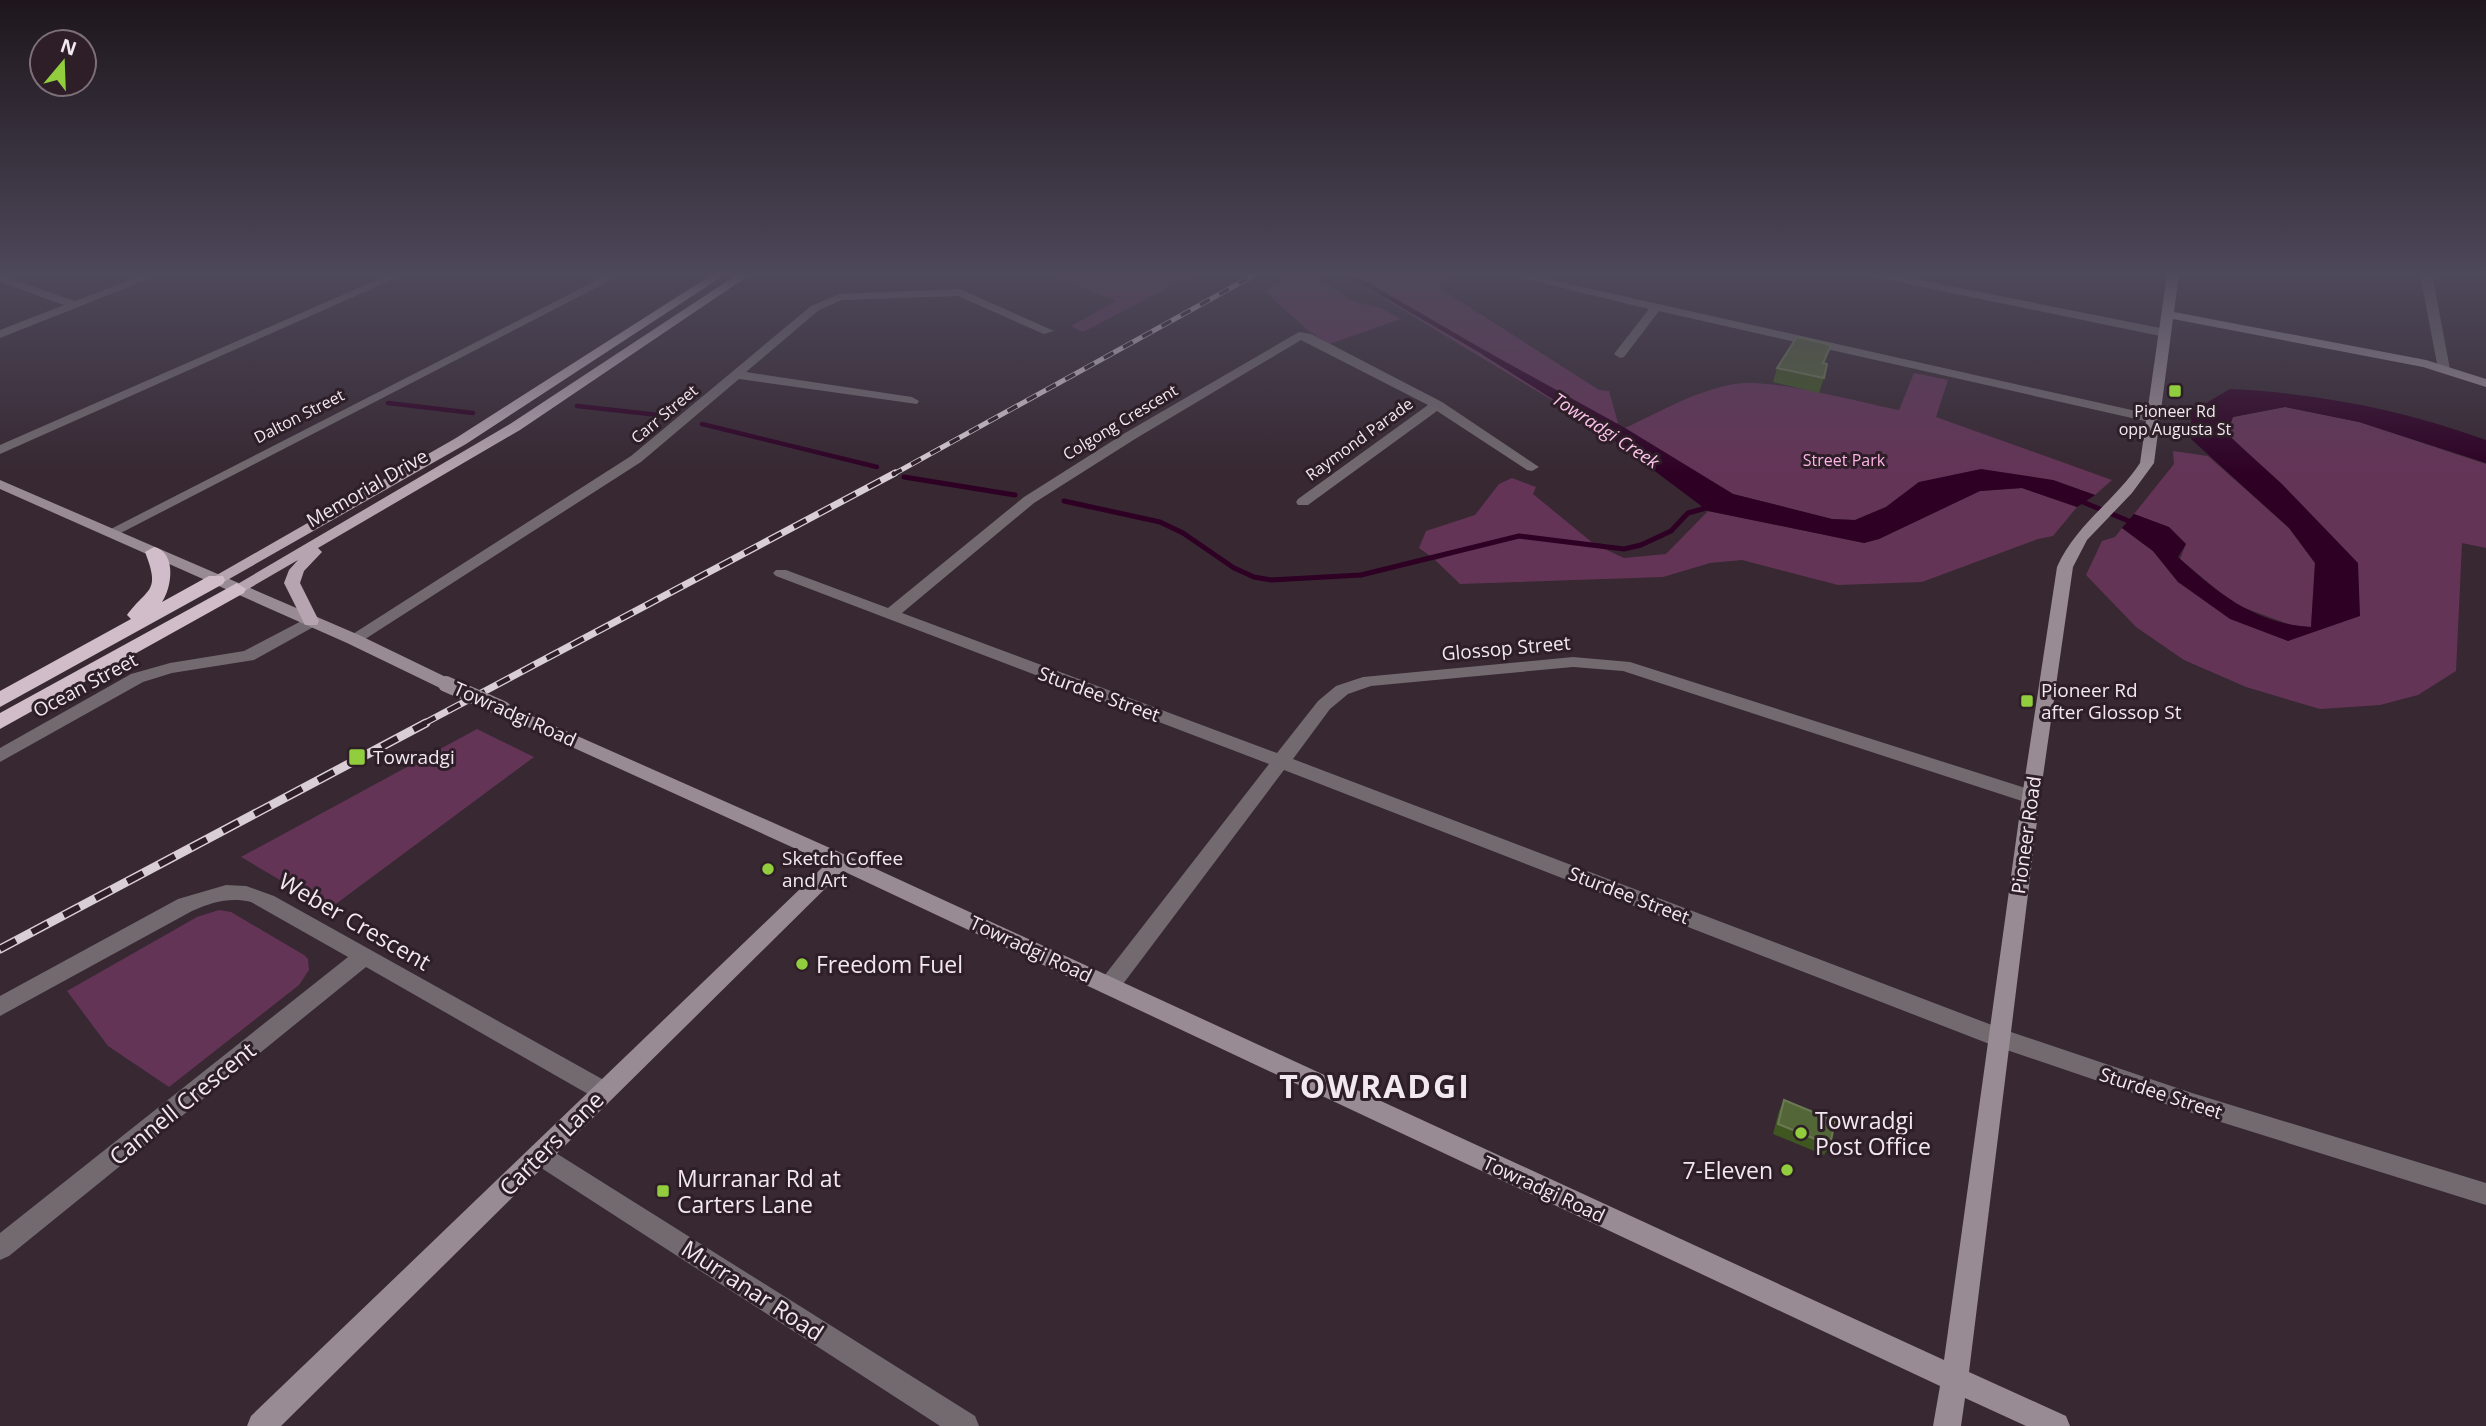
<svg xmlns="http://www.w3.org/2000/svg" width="2486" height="1426" font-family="'Open Sans',sans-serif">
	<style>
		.green { fill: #643457 }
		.water { fill: #2e0124 }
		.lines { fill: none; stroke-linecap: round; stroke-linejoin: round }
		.stream-far1 { stroke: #2e0124; stroke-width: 4.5 }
		.stream { stroke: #2e0124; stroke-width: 5 }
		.street { fill: #726a6f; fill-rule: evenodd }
		.secondary { fill: #988b94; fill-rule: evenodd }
		.primary { fill: #b6a5b0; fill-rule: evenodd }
		.highway { fill: #d1bdca; fill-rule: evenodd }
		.rail-far2-casing { stroke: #d9ced5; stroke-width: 5 }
		.rail-far1-casing { stroke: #d9ced5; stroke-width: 7 }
		.rail-casing { stroke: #d9ced5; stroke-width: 9 }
		.rail-far2 { stroke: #2d1e28; stroke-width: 3.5; stroke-dasharray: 11; stroke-linecap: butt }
		.rail-far1 { stroke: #2d1e28; stroke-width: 4.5; stroke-dasharray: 14; stroke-linecap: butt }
		.rail { stroke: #2d1e28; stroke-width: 6; stroke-dasharray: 18; stroke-linecap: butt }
		.secondary-bridge { stroke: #988b94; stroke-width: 16 }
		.wall { fill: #405621 }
		.shaded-wall { fill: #353d1f }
		.building { fill: #536638; stroke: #6c7a54; stroke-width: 2 }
		.poi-dot { fill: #92cd3e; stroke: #2d1e28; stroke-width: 2.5 }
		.labels { text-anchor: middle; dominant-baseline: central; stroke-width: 6; stroke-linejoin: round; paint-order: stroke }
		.far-poi-label { font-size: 16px; fill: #f2e8ef; stroke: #2d1e28 }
		.far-street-label { font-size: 16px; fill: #f2e8ef; stroke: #2d1e28 }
		.far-park-label { font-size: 16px; fill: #ffb3e8; stroke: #2d1e28 }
		.far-water-label { font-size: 18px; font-style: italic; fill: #fdc3eb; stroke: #2d1e28 }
		.street-label { font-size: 19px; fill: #f2e8ef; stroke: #2d1e28 }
		.poi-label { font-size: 19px; fill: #f2e8ef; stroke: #2d1e28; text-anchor: start }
		.near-street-label { font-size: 23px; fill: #f2e8ef; stroke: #2d1e28 }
		.near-poi-label { font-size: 23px; fill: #f2e8ef; stroke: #2d1e28; text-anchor: start }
		.near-district-label { font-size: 32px; font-weight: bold; letter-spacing: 2px; fill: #f2e8ef; stroke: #2d1e28 }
	</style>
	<rect width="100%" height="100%" fill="#372832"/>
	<g class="green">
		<polygon points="1047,274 1195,274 1083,332 1071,326 1116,301"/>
		<polygon points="1293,274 1312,274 1353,301 1381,308 1401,319 1329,344 1310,332 1264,291"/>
		<polygon points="1343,274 1452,274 1438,287 1599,390 1609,391 1618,423 1595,426"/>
		<path d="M1914,373l34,7 -12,37 176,63 -17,15 -42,-15 -134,2 -33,25 -31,13 -23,-1 -99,-25 -108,-66c35,-16 71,-38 110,-44 40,-6 122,18 164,26z"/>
		<polygon points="2285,407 2359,422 2486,464 2486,548 2462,543 2456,671 2418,695 2380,705 2320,709 2246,687 2184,660 2136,627 2086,575 2102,541 2115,537 2122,528 2153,551 2178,582 2288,641 2317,628 2318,522 2227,433 2233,417"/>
		<polygon points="2173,451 2208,456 2289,528 2315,563 2311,627 2291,625 2234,604 2180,559 2186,544 2169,527 2134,514 2174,464"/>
		<polygon points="1512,478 1536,487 1533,494 1594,544 1624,558 1666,554 1708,511 1864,543 1879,539 1980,491 2022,488 2077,507 2053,536 2038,539 1922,582 1838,585 1742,560 1710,563 1663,577 1460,584 1435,560 1485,545 1433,558 1419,548 1426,531 1475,515 1499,484"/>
		<polygon points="477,729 534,757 329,909 241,857"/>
		<polygon points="219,910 231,912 304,955 308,959 309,970 299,985 169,1087 108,1046 67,991 197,917"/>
	</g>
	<g class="water">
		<polygon points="1486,351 1625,428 1733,494 1832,519 1855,520 1886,507 1919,482 1981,469 2053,480 2095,495 2077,507 2022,488 1980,491 1879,539 1864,543 1708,511 1595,426 1483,355"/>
		<path d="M2230,389c86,4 175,21 256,51v23l-127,-41 -74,-15 -52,10 -6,17 55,50 76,79 2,53 -72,25 -58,-22 -52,-37 -25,-31 -31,-23 12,-14 35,13 17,17 -8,13c39,36 78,67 133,70l4,-64 -26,-35 -98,-89v-27z"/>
	</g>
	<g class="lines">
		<g class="stream-far1">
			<polyline points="1342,274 1364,283 1490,356"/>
			<polyline points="388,403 473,413"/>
			<polyline points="577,406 668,416"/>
			<polyline points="702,424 877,467"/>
		</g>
		<g class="stream">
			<polyline points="904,477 1015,495"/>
			<polyline points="2078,500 2136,524"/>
			<polyline points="1064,501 1160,522 1183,533 1234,568 1254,577 1271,580 1361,575 1519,536 1624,549 1641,545 1671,531 1688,513 1713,506"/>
		</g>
		<g class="street">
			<polygon points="145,274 161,274 0,338 0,330 64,305 0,282 0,275 75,301"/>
			<polygon points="390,274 405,274 0,454 0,445"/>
			<polygon points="609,274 623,274 115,536 110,537 103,533"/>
			<polygon points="1504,274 1524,274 2154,415 2161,419 2154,423 1659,311 1624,357 1620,358 1614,354 1649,309"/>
			<polygon points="1868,274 1890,274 2165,329 2171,333 2165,337 1874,277"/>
			<polygon points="2420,274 2432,274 2450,369 2448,372 2444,373 2438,369"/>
			<polygon points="960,289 1054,331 1044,334 958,296 842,300 819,310 746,372 912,397 919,401 917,404 739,379 641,462 359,643 353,644 345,639 631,456 811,306 840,294"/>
			<polygon points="1299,332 1311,334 1442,402 1539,467 1532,471 1527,470 1437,411 1308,505 1298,505 1296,502 1298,499 1428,405 1301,340 1135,439 1034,503 902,613 1277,753 1318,701 1336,686 1363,677 1573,657 1630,662 2038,792 2040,797 2038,802 2031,804 1623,671 1573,667 1371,686 1348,694 1330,709 1293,759 2005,1030 2192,1093 2486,1183 2486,1205 2192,1113 1992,1045 1284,770 1117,992 1109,995 1101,992 1098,986 1101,980 1269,764 776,576 773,573 776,570 786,570 888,608 1024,497 1125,433"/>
			<polygon points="311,616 319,621 317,625 254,660 172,673 143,682 0,762 0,748 131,674 170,663 244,651"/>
			<path d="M226,885l20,1 28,10 337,188 3,7 -3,7 -8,3 -8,-3 -229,-131 -357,289 -9,4v-27l348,-276 -97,-55c-21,-5 -39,0 -59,9l-192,105v-20l178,-97z"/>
			<polygon points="540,1143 975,1416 979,1426 940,1426 532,1162 528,1154 532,1146"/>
		</g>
		<g class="secondary">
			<path d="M2167,274h12l-5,38 252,48 60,19v8l-63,-20 -250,-48 -19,144 -22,30 -45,47 -14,27 -33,230 -71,575 97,44 4,10h-44l-61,-28 -4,28h-28l7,-40 -1097,-515 -562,555h-34l4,-10 576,-553 -330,-150 -3,-4 3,-4 6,-2 345,153 1096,504 78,-563 35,-230c19,-43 58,-66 83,-104z"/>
			<polygon points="0,480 359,635 452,680 455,684 452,688 440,688 347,643 0,489"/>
		</g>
		<g class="primary">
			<polygon points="713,274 726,274 466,444 222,583 216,585 208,580 456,438"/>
			<polygon points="738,274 751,274 520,430 318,548 322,552 304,571 300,583 319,621 317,625 305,625 284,583 289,570 298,560 243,592 231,592 229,589 510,424"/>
		</g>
		<g class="highway">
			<path d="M154,547c23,5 18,41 8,55l47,-26h14l2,4 -2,4 -223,123v-16l131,-72 -4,-4c21,-28 34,-22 18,-63z"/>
			<polygon points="237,583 246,589 244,593 0,729 0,713"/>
		</g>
		<defs>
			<polyline id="rail-far2" points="892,475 1256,274"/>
			<polyline id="rail-far1" points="423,724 895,473"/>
			<polyline id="rail" points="0,949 426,723"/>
		</defs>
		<use href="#rail-far2" class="rail-far2-casing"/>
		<use href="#rail-far1" class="rail-far1-casing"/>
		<use href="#rail" class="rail-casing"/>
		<use href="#rail-far2" class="rail-far2"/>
		<use href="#rail-far1" class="rail-far1"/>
		<use href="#rail" class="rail"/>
		<polyline class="secondary-bridge" points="446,684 503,709"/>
	</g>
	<g class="wall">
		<polygon points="1831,345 1825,363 1824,378 1819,393 1773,382 1777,368"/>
		<polygon points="1784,1100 1830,1145 1824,1155 1773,1134 1779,1111"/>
	</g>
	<polygon class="shaded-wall" points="1831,345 1827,360 1818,378 1823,363"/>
	<g class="building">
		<polygon points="1797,337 1831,345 1823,363 1827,364 1824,378 1777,368"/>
		<polygon points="1784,1100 1835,1121 1830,1145 1778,1124"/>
	</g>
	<linearGradient id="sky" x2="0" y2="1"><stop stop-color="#1e161c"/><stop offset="0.58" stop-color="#4d485a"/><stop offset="1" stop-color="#4d485a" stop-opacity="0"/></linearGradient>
	<rect width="2486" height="473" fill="url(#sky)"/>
	<g class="poi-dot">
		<rect x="2168" y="384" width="14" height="14" rx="3.5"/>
		<rect x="2020" y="694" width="14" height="14" rx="3.5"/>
		<rect x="348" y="748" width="18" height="18" rx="3.5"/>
		<circle cx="768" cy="869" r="7"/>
		<circle cx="802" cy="964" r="7"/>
		<circle cx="1801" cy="1133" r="7"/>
		<circle cx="1787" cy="1170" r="7"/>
		<rect x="656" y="1184" width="14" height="14" rx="3.5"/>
	</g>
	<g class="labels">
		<g class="far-poi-label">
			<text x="2175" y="411">Pioneer Rd<tspan x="2175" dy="18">opp Augusta St</tspan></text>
		</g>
		<g class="far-street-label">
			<text transform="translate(664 414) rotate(-40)">Carr Street</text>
			<text transform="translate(299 416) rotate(-27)">Dalton Street</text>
			<text transform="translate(1120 422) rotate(-31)">Colgong Crescent</text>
			<text transform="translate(1359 439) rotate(-36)">Raymond Parade</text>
		</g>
		<g class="far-park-label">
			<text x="1844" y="460">Street Park</text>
		</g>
		<g class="far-water-label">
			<text transform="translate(1606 430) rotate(33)">Towradgi Creek</text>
		</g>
		<g class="street-label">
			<text transform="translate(367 488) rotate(-30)">Memorial Drive</text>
			<text transform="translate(1506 648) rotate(-5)">Glossop Street</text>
			<text transform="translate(85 685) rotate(-28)">Ocean Street</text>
			<text transform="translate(1099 694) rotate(20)">Sturdee Street</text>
			<text transform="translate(515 714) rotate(24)">Towradgi Road</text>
			<text transform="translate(2026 835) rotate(-82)">Pioneer Road</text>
			<text transform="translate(1629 895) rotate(21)">Sturdee Street</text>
			<text transform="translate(1031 949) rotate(25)">Towradgi Road</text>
			<text transform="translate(2161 1093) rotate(18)">Sturdee Street</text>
			<text transform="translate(1544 1189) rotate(25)">Towradgi Road</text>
		</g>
		<g class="poi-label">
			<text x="2041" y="690">Pioneer Rd<tspan x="2041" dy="22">after Glossop St</tspan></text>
			<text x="373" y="757">Towradgi</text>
			<text x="782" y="858">Sketch Coffee<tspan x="782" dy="22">and Art</tspan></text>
		</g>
		<g class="near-street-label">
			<text transform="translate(355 921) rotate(30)">Weber Crescent</text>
			<text transform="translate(182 1103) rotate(-39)">Cannell Crescent</text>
			<text transform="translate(551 1143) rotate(-45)">Carters Lane</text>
			<text transform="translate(753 1290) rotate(33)">Murranar Road</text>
		</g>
		<g class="near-poi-label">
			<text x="816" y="964">Freedom Fuel</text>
			<text x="1815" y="1120">Towradgi<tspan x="1815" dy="26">Post Office</tspan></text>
			<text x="1773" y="1170" text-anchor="end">7-Eleven</text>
			<text x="677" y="1178">Murranar Rd at<tspan x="677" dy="26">Carters Lane</tspan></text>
		</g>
		<g class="near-district-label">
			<text x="1375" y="1085">TOWRADGI</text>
		</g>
	</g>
	<g transform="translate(63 63) rotate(19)"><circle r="33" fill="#2d1e28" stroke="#7c6f78" stroke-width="2"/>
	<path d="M0-5L12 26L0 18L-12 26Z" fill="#92cd3e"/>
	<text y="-10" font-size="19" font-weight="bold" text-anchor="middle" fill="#f2e8ef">N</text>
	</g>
</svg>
